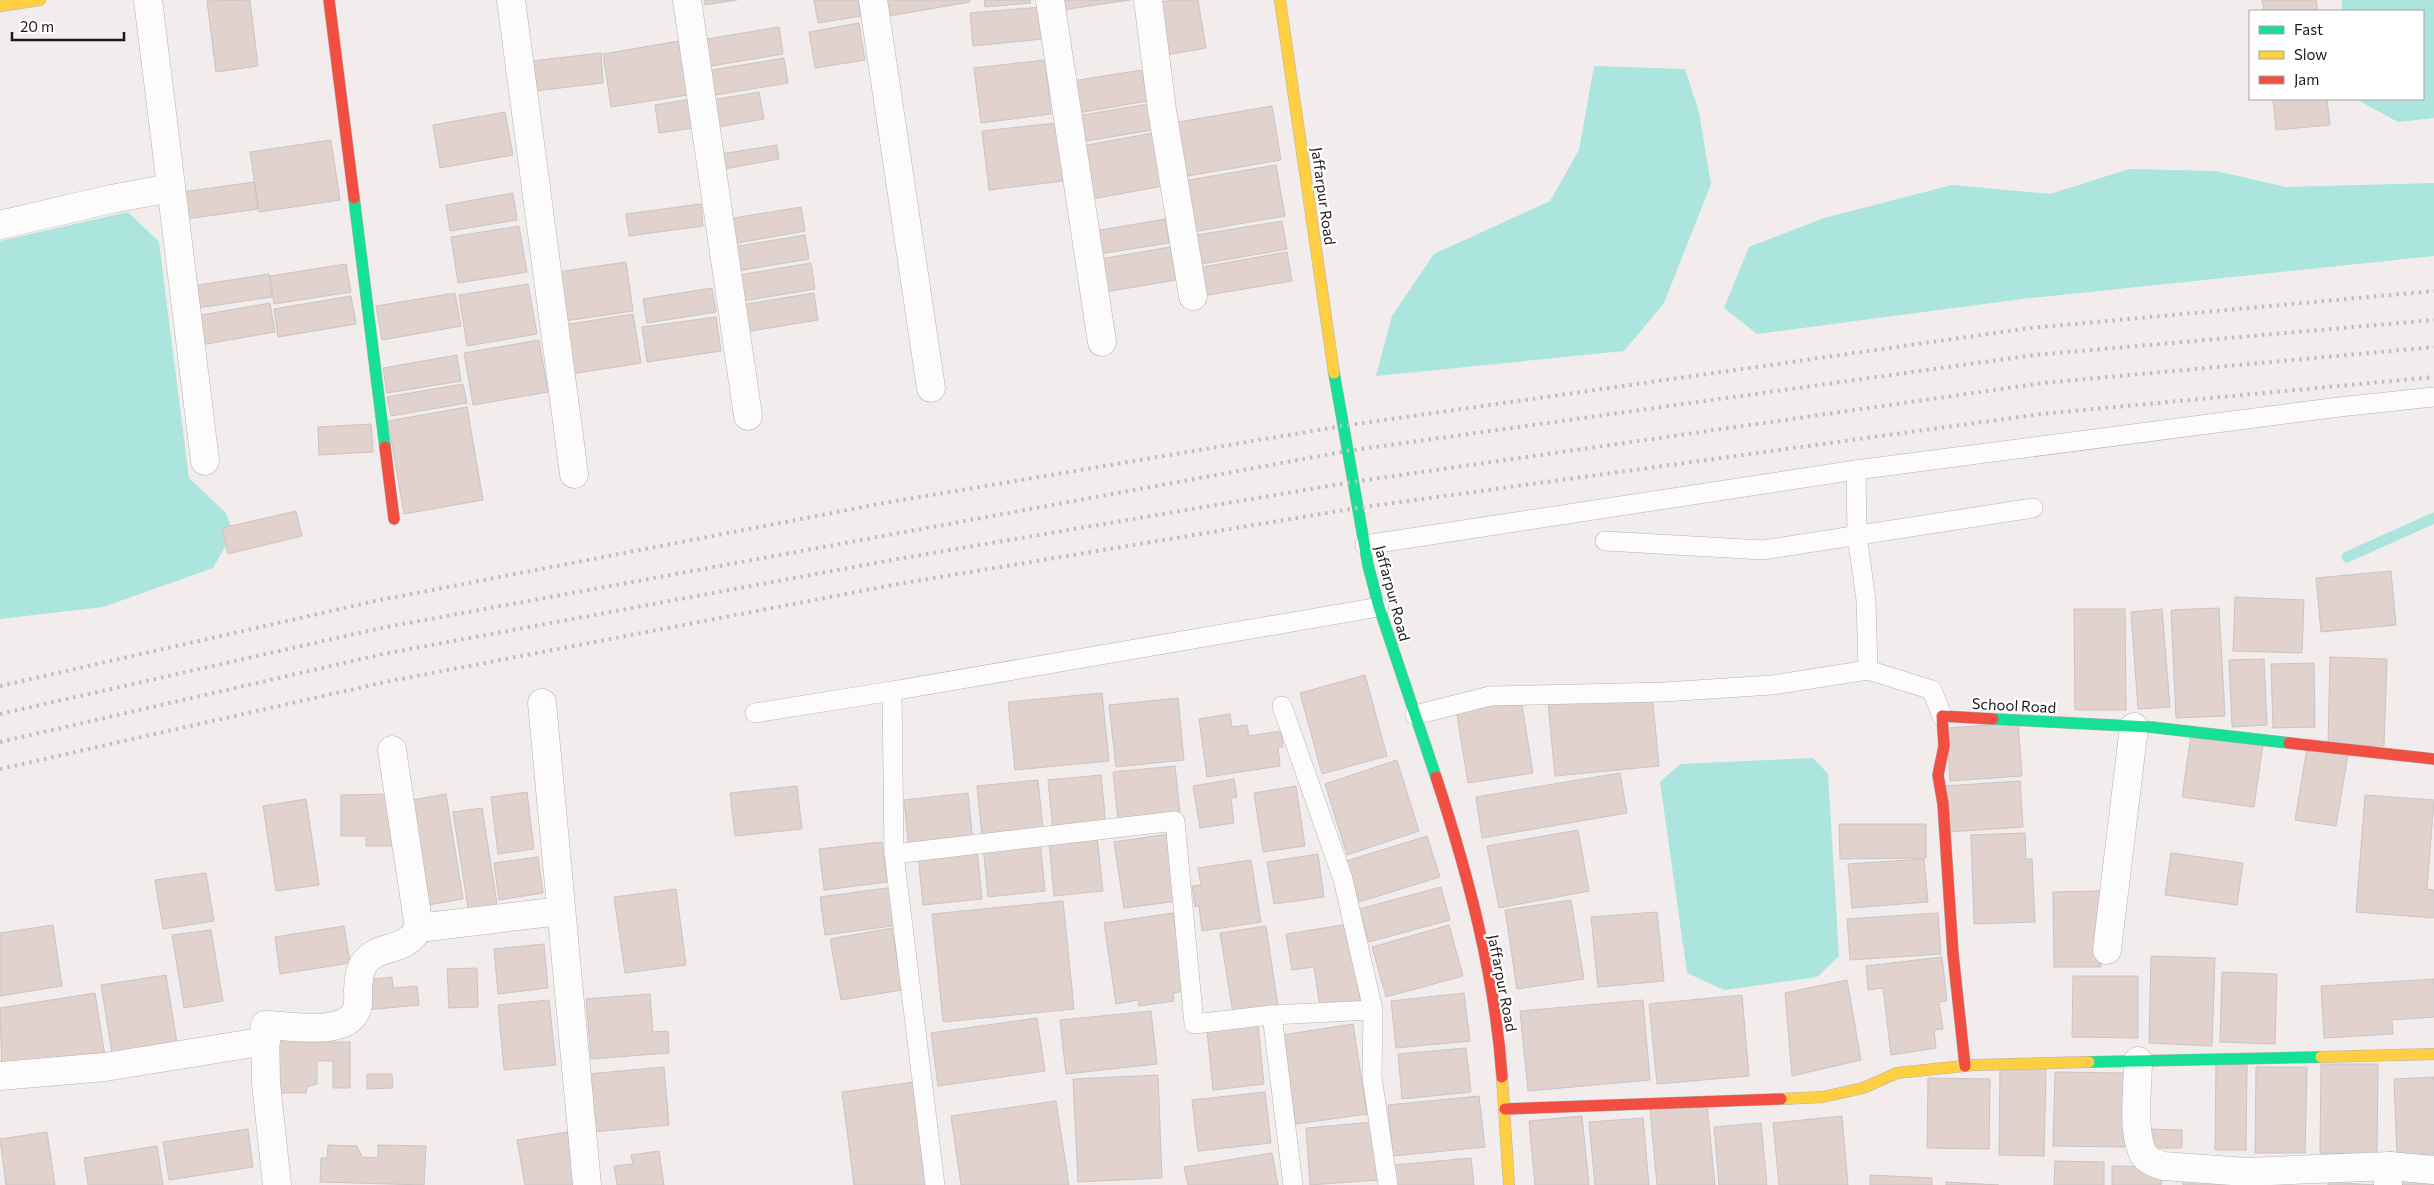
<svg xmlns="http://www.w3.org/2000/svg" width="2434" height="1185" font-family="Commissioner,sans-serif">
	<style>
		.water { fill: #abe5dd }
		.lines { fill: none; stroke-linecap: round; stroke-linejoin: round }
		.stream { stroke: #abe5dd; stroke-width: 11 }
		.building { fill: #e1d2cd; stroke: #c9c4c3 }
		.lane-casing { stroke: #b6b1b0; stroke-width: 20 }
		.street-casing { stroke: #b6b1b0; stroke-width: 29 }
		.fast-casing { stroke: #b6b1b0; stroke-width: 12 }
		.slow-casing { stroke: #b6b1b0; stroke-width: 12 }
		.jam-casing { stroke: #b6b1b0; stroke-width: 12 }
		.lane { stroke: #fdfcfc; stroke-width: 19 }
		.street { stroke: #fdfcfc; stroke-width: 28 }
		.fast { stroke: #16e098; stroke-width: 11 }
		.slow { stroke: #ffcf43; stroke-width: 11 }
		.jam { stroke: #f24e42; stroke-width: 11 }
		.rail { stroke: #bfbebe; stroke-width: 4; stroke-dasharray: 2.5 5; stroke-linecap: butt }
		.labels { text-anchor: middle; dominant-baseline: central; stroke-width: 4.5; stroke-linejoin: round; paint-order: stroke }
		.street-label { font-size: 15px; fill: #1d1918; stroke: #fff }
	</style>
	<rect width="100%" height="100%" fill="#f2edec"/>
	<g class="water">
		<polygon points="2342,0 2434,0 2434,118 2398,122 2356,99 2423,99 2423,11 2342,11"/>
		<polygon points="1594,66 1685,69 1699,112 1711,184 1664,303 1624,351 1376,376 1392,316 1434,254 1550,201 1579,150"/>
		<polygon points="2129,169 2216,171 2286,187 2434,183 2434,256 2022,299 1757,334 1724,308 1749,247 1824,218 1952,185 2050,194"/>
		<polygon points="128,212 159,242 189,478 226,513 233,532 213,568 103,607 0,619 0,241"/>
		<polygon points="1813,758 1828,774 1839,956 1817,977 1724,990 1687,973 1660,782 1680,764"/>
	</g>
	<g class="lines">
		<polyline class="stream" points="2347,557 2434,518"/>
	</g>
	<g class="building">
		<polygon points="250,0 258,66 216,72 207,1"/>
		<polygon points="704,0 737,0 705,5"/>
		<polygon points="814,0 858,0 861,16 818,23"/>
		<polygon points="880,0 969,0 970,2 883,17"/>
		<polygon points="984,0 1030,0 1031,3 985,7"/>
		<polygon points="1061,0 1130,0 1062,10"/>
		<polygon points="1172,0 1198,0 1206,48 1165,55 1157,3"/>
		<polygon points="2262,0 2316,0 2318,11 2264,11"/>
		<polygon points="1040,7 1043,39 973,46 970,13"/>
		<polygon points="859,23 865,60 815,68 809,32"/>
		<polygon points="779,27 783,54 706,67 701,40"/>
		<polygon points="679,41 688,95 611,107 603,54"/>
		<polygon points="601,53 603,83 526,92 523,62"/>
		<polygon points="784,58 788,83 710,96 706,71"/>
		<polygon points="1045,60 1051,114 981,123 974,68"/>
		<polygon points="1142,70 1147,101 1078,113 1072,81"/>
		<polygon points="759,92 764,119 717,127 712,100"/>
		<polygon points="690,99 694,128 659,133 655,105"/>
		<polygon points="2273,99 2327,99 2330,125 2276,130"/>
		<polygon points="1148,104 1152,130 1081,142 1077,116"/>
		<polygon points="1272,106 1281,160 1176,178 1167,124"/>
		<polygon points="505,112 513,155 440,168 433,125"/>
		<polygon points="1056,123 1063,181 989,190 982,131"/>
		<polygon points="1153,133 1163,186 1092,199 1082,146"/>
		<polygon points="331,140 340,200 259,212 250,152"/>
		<polygon points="777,145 779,159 724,169 721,154"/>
		<polygon points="1276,165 1285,216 1186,233 1177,182"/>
		<polygon points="254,182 258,209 179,220 175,193"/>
		<polygon points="513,193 517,220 450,231 446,205"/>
		<polygon points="701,204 703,226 629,236 626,214"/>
		<polygon points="801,207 805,231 732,244 728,219"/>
		<polygon points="1165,219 1169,243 1099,254 1095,231"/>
		<polygon points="1282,221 1287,249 1190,266 1185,237"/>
		<polygon points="519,226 527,272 458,283 451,237"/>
		<polygon points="805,235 809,259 737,271 733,247"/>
		<polygon points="1170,247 1176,280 1105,292 1100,259"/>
		<polygon points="1287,252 1292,281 1196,297 1191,269"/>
		<polygon points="626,262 633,311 558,322 551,273"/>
		<polygon points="811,263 815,289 743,301 739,275"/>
		<polygon points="346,264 351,292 274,304 270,276"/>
		<polygon points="269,274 272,297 190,309 186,287"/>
		<polygon points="528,284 537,334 467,346 459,295"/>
		<polygon points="712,288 716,312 647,323 643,299"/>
		<polygon points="455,293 461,326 382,340 376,306"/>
		<polygon points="814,293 818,320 745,332 740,305"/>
		<polygon points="351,296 356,324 278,337 274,309"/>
		<polygon points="270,303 275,332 195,346 190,317"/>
		<polygon points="633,314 641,363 565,375 557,326"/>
		<polygon points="716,317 721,351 647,362 642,327"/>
		<polygon points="539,340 548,392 473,405 464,353"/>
		<polygon points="457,355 461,381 387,393 383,368"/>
		<polygon points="463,384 467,403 391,416 387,397"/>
		<polygon points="467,407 483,500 404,514 388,421"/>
		<polygon points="371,424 373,452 319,455 318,427"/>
		<polygon points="296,511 302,536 228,554 222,528"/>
		<polygon points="2391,571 2396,625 2321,632 2316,578"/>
		<polygon points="2235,597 2304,600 2302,653 2233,651"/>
		<polygon points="2219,608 2225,716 2176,718 2171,610"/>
		<polygon points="2074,609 2125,609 2126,710 2075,710"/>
		<polygon points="2162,609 2170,707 2138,709 2131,612"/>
		<polygon points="2330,657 2387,659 2384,746 2328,744"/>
		<polygon points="2264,659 2267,725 2232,727 2229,660"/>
		<polygon points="2314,663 2315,727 2273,728 2271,664"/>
		<polygon points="1365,675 1387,756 1322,774 1300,693"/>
		<polygon points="1651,683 1659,766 1555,776 1547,693"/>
		<polygon points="1102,693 1109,761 1015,770 1008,702"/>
		<polygon points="1178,698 1184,760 1116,767 1109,705"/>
		<polygon points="1521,699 1533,773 1468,783 1456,709"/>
		<polygon points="1230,714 1232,727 1247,725 1249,736 1281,731 1283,747 1278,747 1280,766 1207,777 1199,719"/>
		<polygon points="2018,723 2022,776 1950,781 1947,728"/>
		<polygon points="2191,735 2263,745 2254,807 2182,797"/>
		<polygon points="2307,748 2348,755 2336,826 2295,820"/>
		<polygon points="1397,760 1419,831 1347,855 1325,784"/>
		<polygon points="1175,766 1180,813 1118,820 1113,772"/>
		<polygon points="1620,773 1627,813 1482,838 1476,797"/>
		<polygon points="1101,775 1106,826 1053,832 1048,780"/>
		<polygon points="1234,779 1237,797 1231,798 1234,823 1200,828 1193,786"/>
		<polygon points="1038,780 1043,830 982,836 977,786"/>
		<polygon points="2020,781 2023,827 1948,832 1945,786"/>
		<polygon points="797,786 802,829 735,836 730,793"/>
		<polygon points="1296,786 1305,846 1263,852 1254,793"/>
		<polygon points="527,792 534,849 498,854 491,797"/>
		<polygon points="968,793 973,843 909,849 904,800"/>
		<polygon points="394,794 395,846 366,846 366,836 341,836 341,795"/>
		<polygon points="446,794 463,899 422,906 406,801"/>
		<polygon points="2365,795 2434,800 2427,889 2434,890 2434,918 2356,912"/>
		<polygon points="306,799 319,885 276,891 263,806"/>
		<polygon points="482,808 498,910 469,914 453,812"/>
		<polygon points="1839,824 1926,824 1926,858 1840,859"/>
		<polygon points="1578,830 1589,891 1499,908 1487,846"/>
		<polygon points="2025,833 2026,859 2032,859 2035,922 1974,924 1971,835"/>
		<polygon points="1168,834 1179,901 1124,908 1114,842"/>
		<polygon points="1427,836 1440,877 1359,902 1346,861"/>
		<polygon points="1097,837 1103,891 1054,896 1049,842"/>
		<polygon points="1040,841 1045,891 988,897 983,846"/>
		<polygon points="882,842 887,882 824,890 819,849"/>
		<polygon points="977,849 982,899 923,905 918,854"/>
		<polygon points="2171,853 2243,863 2237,905 2165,895"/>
		<polygon points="1318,854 1324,897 1274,904 1267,862"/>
		<polygon points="538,857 543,893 499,900 494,863"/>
		<polygon points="1924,859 1928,902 1852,908 1848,864"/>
		<polygon points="1251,860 1261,922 1202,931 1199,906 1195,907 1192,886 1201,885 1198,868"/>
		<polygon points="206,873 214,921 163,929 155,880"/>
		<polygon points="894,887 899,925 825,935 820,897"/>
		<polygon points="1441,887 1450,920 1369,942 1359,909"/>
		<polygon points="676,889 686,965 625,973 614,897"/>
		<polygon points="2100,891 2101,967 2054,967 2053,892"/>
		<polygon points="1571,900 1584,979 1517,989 1505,910"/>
		<polygon points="1063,901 1074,1009 943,1022 932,914"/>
		<polygon points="1657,912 1664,981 1598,987 1591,917"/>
		<polygon points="1173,913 1185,991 1173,993 1174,1001 1139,1006 1138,1000 1116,1004 1104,923"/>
		<polygon points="1938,913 1941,954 1850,960 1847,919"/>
		<polygon points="1349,924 1360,1001 1320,1007 1314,967 1292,970 1286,934"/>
		<polygon points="53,925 62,986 0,996 0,933"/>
		<polygon points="1449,925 1463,976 1386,997 1372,947"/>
		<polygon points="344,926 350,963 280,974 275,937"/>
		<polygon points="1266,926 1278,1006 1233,1013 1220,933"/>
		<polygon points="892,928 902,990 841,1000 830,939"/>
		<polygon points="211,930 223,1001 184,1008 172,935"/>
		<polygon points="544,944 548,988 498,994 494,949"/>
		<polygon points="2151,956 2215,958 2212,1046 2149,1043"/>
		<polygon points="1942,957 1947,1001 1939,1002 1943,1029 1934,1030 1936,1048 1891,1055 1883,988 1868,990 1866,966"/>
		<polygon points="477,968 478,1007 449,1008 447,969"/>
		<polygon points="2222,972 2277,974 2275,1044 2220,1042"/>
		<polygon points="166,975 177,1043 112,1053 101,985"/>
		<polygon points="2073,976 2138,976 2138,1038 2072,1037"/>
		<polygon points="392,977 393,988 417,986 419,1005 367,1010 365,980"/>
		<polygon points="2434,979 2434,1017 2392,1020 2393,1034 2324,1038 2321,986"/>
		<polygon points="1847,980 1861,1060 1792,1076 1785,993"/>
		<polygon points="95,993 105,1057 2,1073 0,1008"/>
		<polygon points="1464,993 1470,1041 1396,1048 1391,1001"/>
		<polygon points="650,994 653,1032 668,1031 669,1053 591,1059 586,999"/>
		<polygon points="1742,995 1749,1076 1657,1084 1649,1004"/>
		<polygon points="549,1000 556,1065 504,1070 498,1005"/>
		<polygon points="1643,1000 1650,1080 1528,1091 1520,1011"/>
		<polygon points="1151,1011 1157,1064 1066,1074 1060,1020"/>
		<polygon points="1037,1018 1045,1071 938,1086 931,1033"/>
		<polygon points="1353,1024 1367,1114 1296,1124 1282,1035"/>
		<polygon points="1258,1026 1264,1084 1213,1090 1207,1031"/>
		<polygon points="279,1042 350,1042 350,1088 333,1088 333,1061 317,1061 317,1084 307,1087 306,1093 279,1093"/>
		<polygon points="1466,1048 1471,1092 1402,1099 1398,1054"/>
		<polygon points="2216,1064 2247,1065 2246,1150 2215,1150"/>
		<polygon points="2321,1064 2378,1064 2377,1154 2320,1153"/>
		<polygon points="664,1067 669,1125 593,1132 588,1074"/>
		<polygon points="2256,1067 2307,1067 2305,1153 2255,1153"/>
		<polygon points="2000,1068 2046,1069 2044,1156 1999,1155"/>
		<polygon points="2055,1072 2126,1073 2125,1147 2053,1146"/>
		<polygon points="367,1074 392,1074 393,1088 367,1089"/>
		<polygon points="1158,1075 1162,1178 1078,1182 1073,1079"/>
		<polygon points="2434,1077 2434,1154 2397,1155 2394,1079"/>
		<polygon points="1928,1078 1990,1079 1989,1149 1927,1148"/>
		<polygon points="914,1082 927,1185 854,1185 842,1092"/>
		<polygon points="1265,1092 1271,1143 1198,1151 1192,1100"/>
		<polygon points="1479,1096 1485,1147 1393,1156 1388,1105"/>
		<polygon points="1056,1101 1069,1185 961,1185 951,1116"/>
		<polygon points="1707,1104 1715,1185 1657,1185 1650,1109"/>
		<polygon points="1582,1116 1589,1185 1535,1185 1529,1121"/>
		<polygon points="1842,1116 1848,1185 1779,1185 1773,1123"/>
		<polygon points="1643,1118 1649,1185 1595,1185 1589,1122"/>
		<polygon points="1374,1122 1378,1180 1310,1185 1306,1128"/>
		<polygon points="1761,1123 1767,1185 1719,1185 1714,1127"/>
		<polygon points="248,1129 253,1167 169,1180 163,1142"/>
		<polygon points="2147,1129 2182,1130 2182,1148 2146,1148"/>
		<polygon points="47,1132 55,1185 6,1185 0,1139"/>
		<polygon points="568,1132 576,1185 525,1185 517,1140"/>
		<polygon points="328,1145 357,1146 362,1157 378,1158 378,1145 426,1146 424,1185 320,1182 321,1158 327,1158"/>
		<polygon points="157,1146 163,1185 88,1185 84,1158"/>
		<polygon points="659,1151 664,1185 617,1185 614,1166 633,1164 631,1155"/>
		<polygon points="1272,1153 1278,1185 1188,1185 1184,1167"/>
		<polygon points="1471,1158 1474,1185 1396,1185 1394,1165"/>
		<polygon points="2055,1161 2104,1162 2104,1185 2054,1185"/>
		<polygon points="2112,1166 2162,1167 2161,1185 2112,1185"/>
		<polygon points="1870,1175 1932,1178 1932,1185 1870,1185"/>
		<polygon points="2183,1177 2241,1185 2183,1185"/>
		<polygon points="2396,1178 2434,1178 2434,1185 2395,1185"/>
		<polygon points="1946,1182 1999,1185 1946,1185"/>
		<polygon points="2328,1182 2375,1185 2328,1185"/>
	</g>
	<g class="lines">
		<defs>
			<g id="lane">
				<polyline points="1856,470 1857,535 1866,600 1868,670 1932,690 1942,716"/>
				<polyline points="1605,541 1763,550 2033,508"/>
				<polyline points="1365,545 1856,470 2339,407 2434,397"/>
				<polyline points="1282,706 1343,879 1373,1010 1372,1077 1388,1185"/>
				<polyline points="755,713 892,691"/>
				<polyline points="1415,715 1490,696 1664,692 1772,685 1868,670"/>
				<polyline points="894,854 1175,821 1194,1024 1272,1015 1373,1010"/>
				<polyline points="1272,1015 1293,1185"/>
				<polyline points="935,1185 894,854 892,691 1379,607"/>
			</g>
			<g id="street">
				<polyline points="148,0 205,461"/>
				<polyline points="511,0 574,474"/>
				<polyline points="687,0 748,416"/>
				<polyline points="873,0 931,388"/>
				<polyline points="1050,0 1102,342"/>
				<polyline points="1148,0 1162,110 1193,296"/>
				<polyline points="0,225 111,199 171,188"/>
				<polyline points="542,703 587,1185"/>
				<polyline points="392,750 419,928"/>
				<polyline points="2107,950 2134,727"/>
				<path d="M2138,1061c0,25 -6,67 4,90 3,9 12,12 21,15l83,6 144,-6"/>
				<polyline points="0,1076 105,1067 266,1041"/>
				<polyline points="2388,1184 2390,1166 2434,1170"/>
				<path d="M277,1185l-11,-102 -1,-58c25,0 81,13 92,-16 2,-6 1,-14 1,-19 1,-12 1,-24 11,-32 15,-14 35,-5 50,-30l141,-17"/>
			</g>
			<g id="fast">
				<polyline points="354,198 385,447"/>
				<polyline points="1334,373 1368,565 1379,607 1436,777"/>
				<polyline points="1993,719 2150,727 2289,743"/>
				<polyline points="2089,1062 2321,1057"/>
			</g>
			<g id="slow">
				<polyline points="1280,0 1334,373"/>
				<polyline points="0,6 40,0"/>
				<polyline points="2321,1057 2434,1054"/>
				<polyline points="1502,1077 1509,1185"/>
				<polyline points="1781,1099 1823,1097 1863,1088 1897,1073 1973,1065 2089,1062"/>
			</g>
			<g id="jam">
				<polyline points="329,0 354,198"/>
				<polyline points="385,447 394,519"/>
				<polyline points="2289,743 2434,759"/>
				<path d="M1436,777c32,97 59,198 66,300"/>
				<polyline points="1965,1066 1953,954 1943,804 1938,775 1944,746 1942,716 1993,719"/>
				<polyline points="1505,1109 1781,1099"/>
			</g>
		</defs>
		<use href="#lane" class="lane-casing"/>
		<use href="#street" class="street-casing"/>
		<use href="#fast" class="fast-casing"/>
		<use href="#slow" class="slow-casing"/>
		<use href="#jam" class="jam-casing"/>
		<use href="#lane" class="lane"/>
		<use href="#street" class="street"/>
		<use href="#fast" class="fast"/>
		<use href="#slow" class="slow"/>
		<use href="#jam" class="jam"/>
		<g class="rail">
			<polyline points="0,686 375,601 884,503 1342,426 2030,328 2434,291"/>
			<polyline points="0,714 381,628 1347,451 2034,355 2434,320"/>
			<polyline points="0,742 383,654 897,559 1352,482 2043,383 2434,347"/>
			<polyline points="0,769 385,682 898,584 1357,508 2041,414 2434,377"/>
		</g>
	</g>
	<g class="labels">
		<g class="street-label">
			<text transform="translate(1324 196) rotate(82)">Jaffarpur Road</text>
			<text transform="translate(1393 593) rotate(75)">Jaffarpur Road</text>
			<text transform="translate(2014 705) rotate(3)">School Road</text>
			<text transform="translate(1503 983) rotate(79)">Jaffarpur Road</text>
		</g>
	</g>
	<rect x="2249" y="10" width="175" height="90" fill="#ffffff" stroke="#a5a3a3"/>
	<rect x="2259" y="26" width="25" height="8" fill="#16e098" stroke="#a5a3a3"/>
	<text x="2294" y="35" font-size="15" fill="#1d1918">Fast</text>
	<rect x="2259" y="51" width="25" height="8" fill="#ffcf43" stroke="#a5a3a3"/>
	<text x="2294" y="60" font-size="15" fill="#1d1918">Slow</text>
	<rect x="2259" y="76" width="25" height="8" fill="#f24e42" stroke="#a5a3a3"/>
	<text x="2294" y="85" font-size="15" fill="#1d1918">Jam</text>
	<path d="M12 32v8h112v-8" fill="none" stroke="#1d1918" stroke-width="2.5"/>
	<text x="20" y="32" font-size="15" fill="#1d1918" stroke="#ffffff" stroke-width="4" paint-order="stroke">20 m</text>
</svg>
